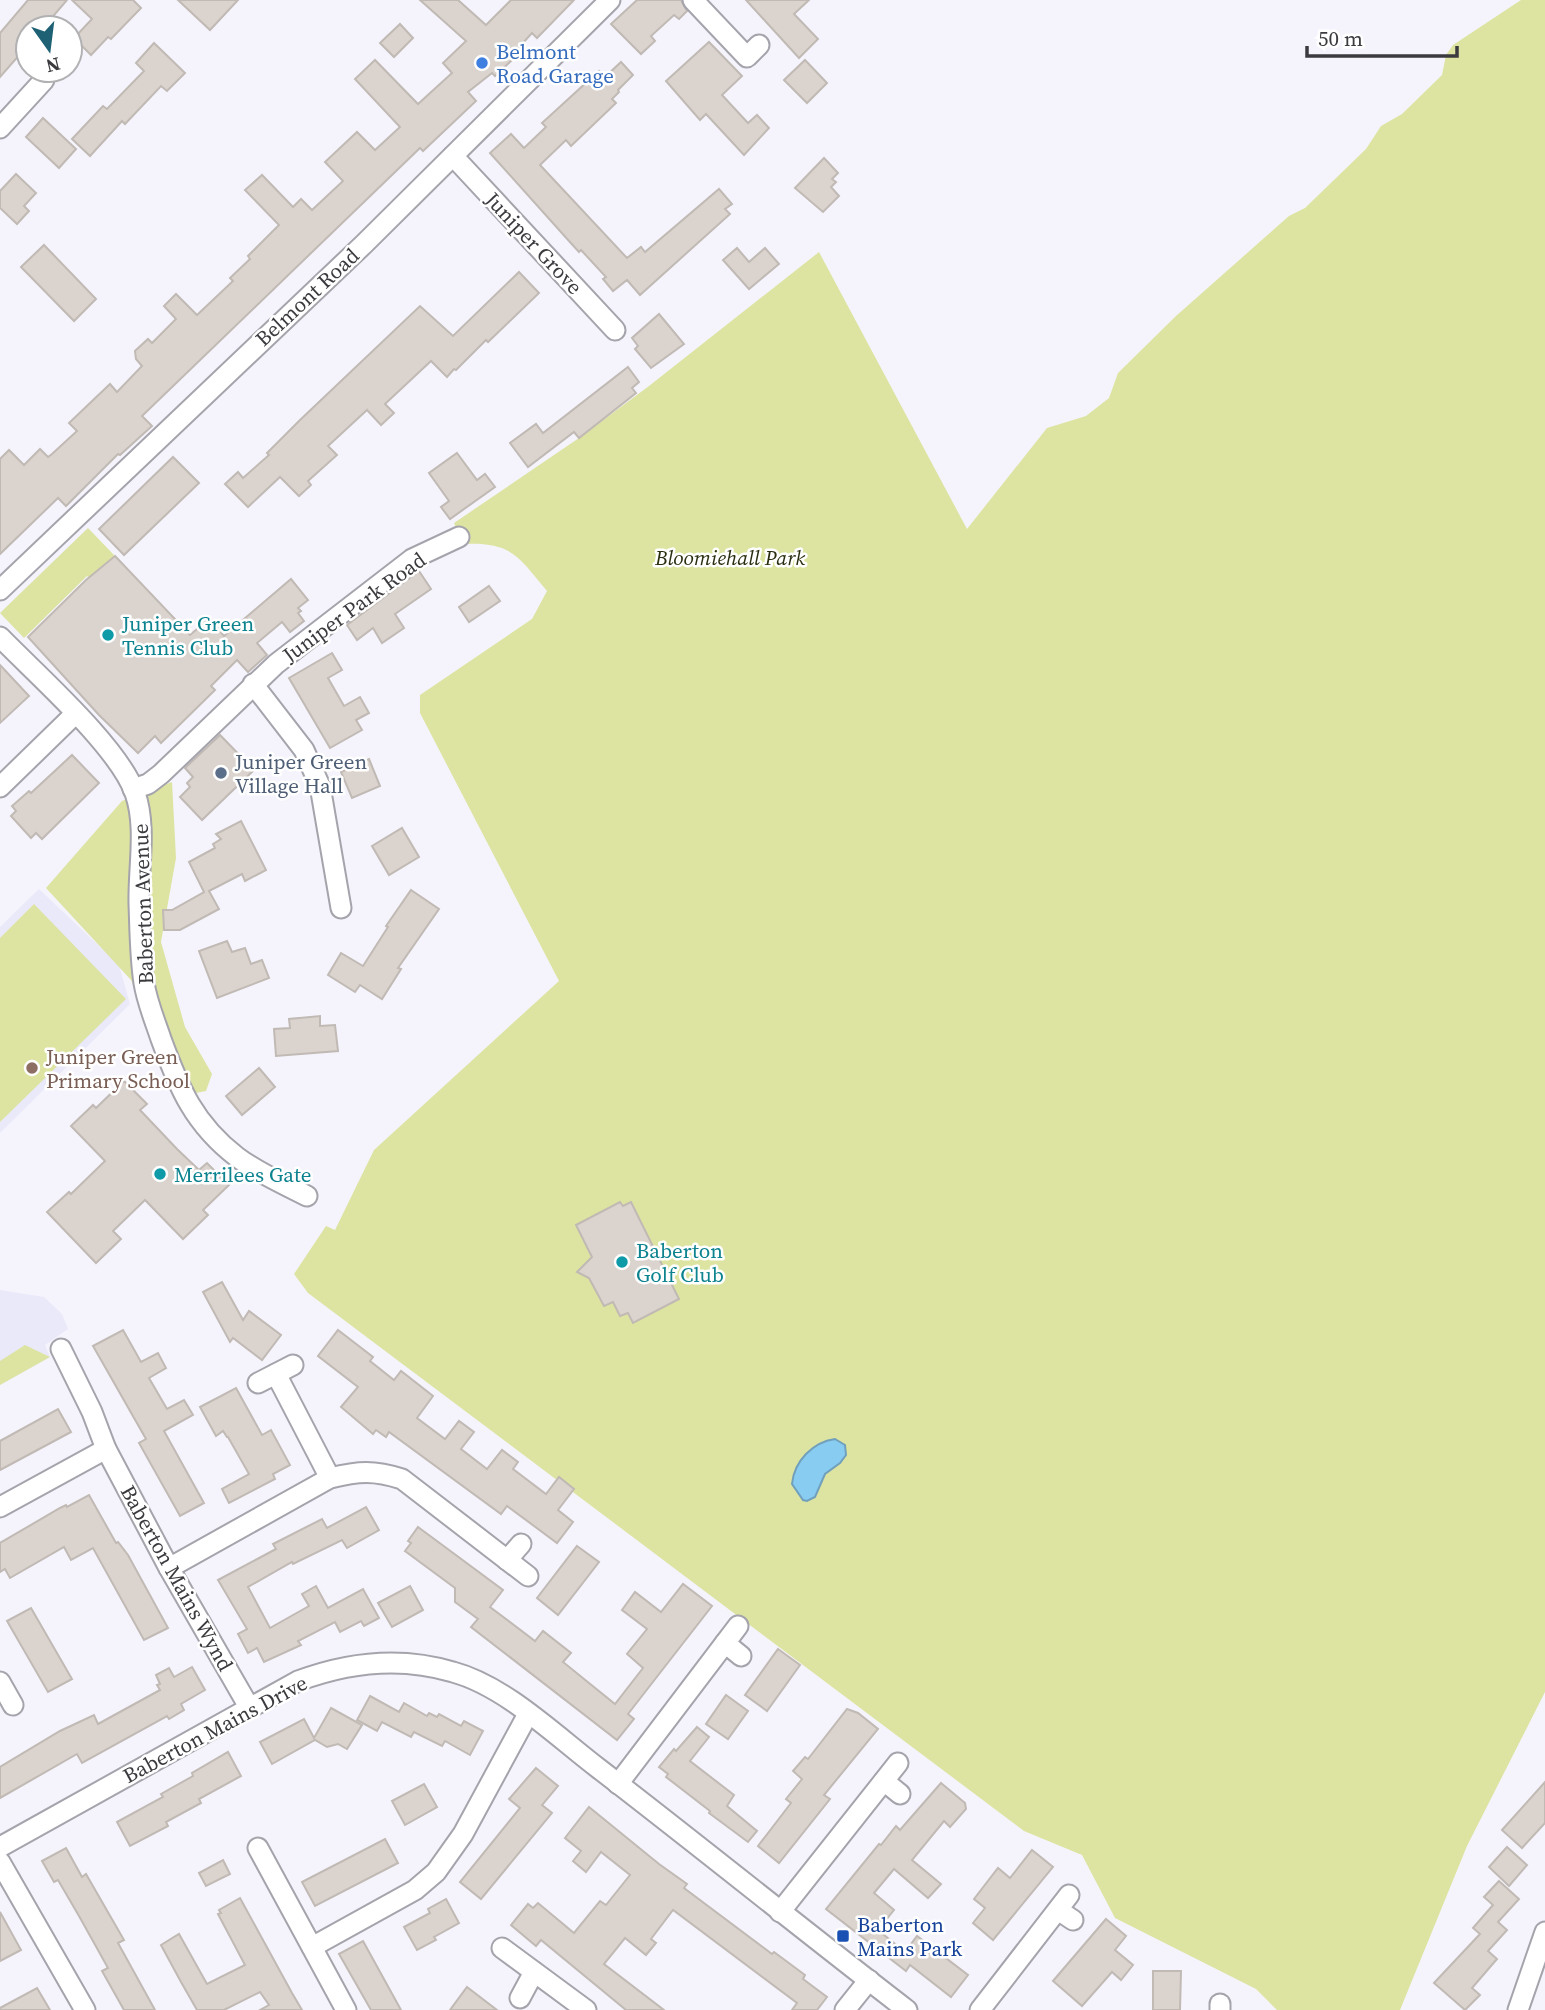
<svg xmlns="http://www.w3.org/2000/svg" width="1545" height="2010" font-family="'Source Serif 4',serif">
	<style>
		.built { fill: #eae9f9 }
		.green { fill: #dde4a1 }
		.water { fill: #88ccf2; stroke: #71a0bc; stroke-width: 2 }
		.building { fill: #dbd4ce; stroke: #c0b9b4; stroke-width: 2 }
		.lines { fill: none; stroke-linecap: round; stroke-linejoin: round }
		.minor-casing { stroke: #a5a4ac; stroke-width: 23 }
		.minor { stroke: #fff; stroke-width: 19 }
		.shop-dot { fill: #3f7fe0; stroke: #fff; stroke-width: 2.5 }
		.culture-dot { fill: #0f9aa8; stroke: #fff; stroke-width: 2.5 }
		.service-dot { fill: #5c6f8a; stroke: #fff; stroke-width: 2.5 }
		.education-dot { fill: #8d6e63; stroke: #fff; stroke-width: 2.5 }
		.transit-dot { fill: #1a4fb4; stroke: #fff; stroke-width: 2.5 }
		.labels { text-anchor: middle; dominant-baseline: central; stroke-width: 5; stroke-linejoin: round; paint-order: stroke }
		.shop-label { font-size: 21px; fill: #366cbe; stroke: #fff; text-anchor: start }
		.street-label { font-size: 21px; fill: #3b3a3e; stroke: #fff }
		.park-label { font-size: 21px; font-style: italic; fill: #2c2e11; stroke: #fff }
		.culture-label { font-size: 21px; fill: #0d838f; stroke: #fff; text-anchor: start }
		.service-label { font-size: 21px; fill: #4e5e75; stroke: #fff; text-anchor: start }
		.education-label { font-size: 21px; fill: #785e54; stroke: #fff; text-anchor: start }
		.transit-label { font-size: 21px; fill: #164399; stroke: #fff; text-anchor: start }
	</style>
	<rect width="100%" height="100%" fill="#f5f4fc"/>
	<g class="built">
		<polygon points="39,889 119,965 130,1004 0,1133 0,927"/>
		<polygon points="0,1290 44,1297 62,1314 68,1329 45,1345 50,1357 0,1385"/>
	</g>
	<g class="green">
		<path d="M1521,0h24v1692l-78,154 -67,164h-123l-21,-21 -141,-71 -33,-63 -58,-24 -716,-538 -14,-19 32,-48 9,4 39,-80 185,-169 -139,-268v-18l112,-76 15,-28c-29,-35 -35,-49 -84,-47l-9,-21 125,-85 70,-52 170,-134 148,277 80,-101 39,-12 23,-18 9,-25 58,-57 113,-100 16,-8 61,-59 15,-23 21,-12 40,-39 4,-20 7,-10z"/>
		<polygon points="88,528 186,630 163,653 87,576 24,638 0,613"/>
		<polygon points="172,782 176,858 161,942 185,1027 212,1074 206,1091 180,1096 131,980 46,888 122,801"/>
		<polygon points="34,904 126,999 0,1122 0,938"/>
		<polygon points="25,1345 50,1357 0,1385 0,1361"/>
	</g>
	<path class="water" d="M835,1439l10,6 1,10 -6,8 -15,11 -10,23 -8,4 -4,-1 -11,-16c2,-23 21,-42 43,-45z"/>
	<g class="building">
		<polygon points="28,0 67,0 43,28 28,28 28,45 0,77 0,33"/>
		<polygon points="72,0 133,0 141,8 111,39 108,37 91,55 74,38 92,19"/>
		<polygon points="178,0 238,0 210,30"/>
		<polygon points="420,0 458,0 486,25 511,0 574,0 537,38 532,33 510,57 512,60 495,76 492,73 468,92 476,101 423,151 420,148 142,416 152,426 120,455 118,454 66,506 58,498 0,554 0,459 9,450 24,465 40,449 48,457 52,454 77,431 69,423 110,384 117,392 142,366 136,359 135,351 148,339 152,343 176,319 164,306 176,294 197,315 233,281 230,278 250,259 248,256 279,225 245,190 262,175 293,207 301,199 312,210 343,181 325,162 357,132 375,150 400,127 355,79 375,60 418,104 452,73 443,63 466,41"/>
		<polygon points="637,0 681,0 687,11 679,19 674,15 651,36 655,41 641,54 611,24"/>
		<polygon points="746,0 809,0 794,14 818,39 799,58"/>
		<polygon points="400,24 413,38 394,57 380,43"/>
		<polygon points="709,42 742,76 722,95 748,123 757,115 769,128 744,155 706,114 700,120 666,81"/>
		<polygon points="154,43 185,73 167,91 161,86 125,124 122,121 90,156 72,139 103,106 107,109 144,71 136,63"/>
		<polygon points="805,60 827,83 807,103 784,80"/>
		<polygon points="621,62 633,75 618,90 619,92 612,99 616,103 571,146 566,140 540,165 627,258 641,247 645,252 719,189 732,204 725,209 730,214 640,295 627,280 613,291 603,279 606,277 581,250 579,252 569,241 490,153 511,134 524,148 546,127 542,123 599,71 605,77"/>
		<polygon points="43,118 76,149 59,168 26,137"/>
		<polygon points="824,158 838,173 832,179 836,182 831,187 839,196 823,212 795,188"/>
		<polygon points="16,174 36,193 24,206 29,211 17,224 0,208 0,191"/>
		<polygon points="44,245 96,299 74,321 21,267"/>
		<polygon points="737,248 749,262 765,248 779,264 749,289 723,260"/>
		<polygon points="519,272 539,293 488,342 486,340 456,370 454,369 447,377 431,361 385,404 394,413 381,425 367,410 328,446 337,455 308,481 311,485 299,496 280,477 248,507 225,484 238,472 243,478 269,455 267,453 300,420 420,306 453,336"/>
		<polygon points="659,314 684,344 651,368 635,349 638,346 632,338"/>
		<polygon points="628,367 639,382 632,388 636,393 579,438 574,432 528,467 510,443 536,424 543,433"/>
		<polygon points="457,453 477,480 485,474 495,487 450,519 441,507 449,501 429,473"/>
		<polygon points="173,457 199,483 124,555 99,529"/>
		<polygon points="115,556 190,635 210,618 224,636 291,579 308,600 298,608 301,611 298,613 304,621 290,632 282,622 257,643 267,655 248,672 237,660 211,686 215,690 161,743 155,736 138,753 99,715 28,637 86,580"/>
		<polygon points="419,571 431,589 395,614 404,628 382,643 373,628 357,640 347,625"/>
		<polygon points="489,586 500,601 469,622 459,607"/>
		<polygon points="332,653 342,670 328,678 344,706 360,697 369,713 356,720 362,730 330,748 289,678"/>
		<polygon points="0,665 29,696 0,723"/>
		<polygon points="220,735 254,770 202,820 180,797 190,787 187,783 193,777 185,768"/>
		<polygon points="72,755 99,783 42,839 36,833 31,838 11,816 16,811 12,806 29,791 31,793"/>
		<polygon points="369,759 380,786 352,798 341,772"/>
		<polygon points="241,821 266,870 245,881 242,874 209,891 219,909 180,930 164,930 163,910 172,910 204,892 189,862 215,848 213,844 221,839 216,834"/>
		<polygon points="402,828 419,857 389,875 372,846"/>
		<polygon points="411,890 439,909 398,968 401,969 382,999 360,985 355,992 328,975 341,953 363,966 388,927 386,926"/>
		<polygon points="227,941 232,952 245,948 251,964 262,960 269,978 217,998 199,951"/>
		<polygon points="320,1016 320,1026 335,1025 338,1051 276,1056 274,1029 290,1028 289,1019"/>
		<polygon points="259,1068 275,1087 242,1115 226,1096"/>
		<polygon points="124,1081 147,1104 140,1110 177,1149 199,1170 207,1163 229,1185 203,1210 208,1215 183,1239 145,1200 113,1231 121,1239 96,1263 47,1212 69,1192 71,1194 105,1161 71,1126 93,1105 96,1108"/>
		<polygon points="620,1202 623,1206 631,1202 679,1299 633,1323 628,1313 620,1316 613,1302 604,1306 589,1278 577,1272 592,1257 576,1225"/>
		<polygon points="222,1282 243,1320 249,1311 281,1335 262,1360 233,1338 230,1342 203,1292"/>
		<polygon points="123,1330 141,1362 158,1353 166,1368 149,1378 167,1409 184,1400 193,1415 164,1431 204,1503 180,1516 139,1443 146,1439 93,1346"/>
		<polygon points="338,1330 373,1357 370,1361 394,1380 401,1371 433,1396 417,1418 445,1439 459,1421 474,1432 461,1449 487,1469 502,1450 518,1462 513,1469 546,1494 559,1477 574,1489 558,1510 573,1522 557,1543 507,1506 501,1514 389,1432 386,1437 376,1430 373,1434 341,1407 358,1387 318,1356"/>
		<polygon points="236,1388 262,1435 271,1430 290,1465 273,1474 275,1479 229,1503 222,1489 249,1474 228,1437 227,1437 223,1431 216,1436 200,1407"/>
		<polygon points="58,1409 71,1432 0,1470 0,1441"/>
		<polygon points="89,1495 116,1543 118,1542 128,1555 168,1628 144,1640 93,1548 71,1560 64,1547 10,1578 5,1569 0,1572 0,1543 60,1508 66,1505 67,1507"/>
		<polygon points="366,1507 379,1530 347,1548 342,1540 293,1564 292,1562 248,1587 270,1628 309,1606 302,1594 316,1586 328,1608 363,1589 379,1618 364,1626 361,1621 340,1632 335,1622 298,1641 301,1645 264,1662 257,1648 248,1653 238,1634 247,1629 218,1580 276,1549 273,1544 322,1519 327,1528"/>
		<polygon points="418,1527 503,1590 490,1607 535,1641 543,1631 571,1653 563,1662 615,1704 643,1668 627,1654 647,1629 622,1610 635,1592 661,1612 683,1584 712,1606 628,1714 634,1719 617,1740 471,1627 478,1619 455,1602 455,1588 405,1551 411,1543 408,1541"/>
		<polygon points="577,1546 599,1562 558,1615 537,1598"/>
		<polygon points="410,1586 423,1610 392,1627 378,1603"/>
		<polygon points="31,1608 72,1679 48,1692 7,1621"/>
		<polygon points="778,1649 800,1665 767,1711 745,1695"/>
		<polygon points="192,1667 205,1690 181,1704 184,1710 169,1719 167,1716 82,1763 77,1754 0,1798 0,1767 60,1731 94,1715 98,1724 160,1690 157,1685 160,1684 156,1675 169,1668 174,1677"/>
		<polygon points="726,1695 748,1711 728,1739 706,1724"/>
		<polygon points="370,1696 399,1712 404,1703 427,1716 429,1713 437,1717 439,1714 461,1726 464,1721 483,1731 470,1755 445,1741 442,1746 414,1732 411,1737 382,1722 377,1731 357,1720"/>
		<polygon points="331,1708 362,1725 347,1749 338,1744 327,1747 315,1740 272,1764 260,1742 304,1719 314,1738"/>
		<polygon points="847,1709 858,1713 878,1729 824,1795 830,1799 779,1863 758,1846 791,1803 786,1799 802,1779 793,1771 805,1757 808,1759"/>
		<polygon points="697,1727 709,1737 690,1761 734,1795 727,1806 757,1831 748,1842 709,1813 710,1811 666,1777 668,1774 659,1767 674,1749 676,1751"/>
		<polygon points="228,1752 241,1776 199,1799 201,1803 166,1822 168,1826 130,1846 117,1822 163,1797 161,1794 193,1776 192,1773"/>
		<polygon points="536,1768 558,1786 542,1805 552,1813 481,1899 460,1882 520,1808 509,1799"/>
		<polygon points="1545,1782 1545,1823 1522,1848 1502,1830"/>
		<polygon points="941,1783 965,1803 966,1809 950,1827 944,1821 912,1860 941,1884 928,1898 894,1869 874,1893 894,1910 878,1930 905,1952 917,1936 968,1975 951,1997 910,1965 906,1971 826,1909 879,1844 881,1845 896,1826 900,1830"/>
		<polygon points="424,1784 437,1807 405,1825 392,1801"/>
		<polygon points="589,1807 659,1864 687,1884 684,1888 772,1954 774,1952 805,1975 803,1979 827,1997 817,2010 792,2010 797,2003 673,1910 651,1939 656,1943 646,1955 625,1938 604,1964 664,2010 626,2010 541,1940 536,1946 511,1925 528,1904 533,1908 538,1903 574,1933 600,1901 606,1905 630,1875 601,1852 586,1872 573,1861 581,1851 565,1838"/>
		<polygon points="385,1839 398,1863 315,1906 302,1882"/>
		<polygon points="1507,1847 1527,1865 1509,1886 1489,1867"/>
		<polygon points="66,1848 82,1877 86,1874 124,1940 118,1943 155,2010 124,2010 102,1971 108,1968 79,1916 58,1880 54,1882 42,1861"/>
		<polygon points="1032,1850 1053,1867 993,1940 973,1923 985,1908 974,1899 998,1868 1010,1878"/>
		<polygon points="223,1860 230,1874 206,1886 199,1873"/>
		<polygon points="1499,1881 1519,1899 1498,1922 1507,1930 1488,1951 1497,1959 1472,1988 1480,1995 1465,2010 1434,1983 1480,1934 1473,1928 1493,1905 1484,1897"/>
		<polygon points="240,1898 292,1993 302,2010 260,2010 269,2005 260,1992 224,2010 197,2010 181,1982 161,1945 179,1934 207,1984 245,1965 218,1914 221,1913 219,1910"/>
		<polygon points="446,1899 459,1923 434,1937 436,1940 417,1950 404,1927 430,1913 428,1909"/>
		<polygon points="0,1912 21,1950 0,1961"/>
		<polygon points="1106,1919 1126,1936 1115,1950 1133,1965 1121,1980 1112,1972 1082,2006 1053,1981"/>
		<polygon points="363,1941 401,2010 371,2010 339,1954"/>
		<polygon points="1153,1971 1181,1971 1180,2010 1153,2010"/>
		<polygon points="467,1987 497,2010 450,2010"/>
		<polygon points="37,1988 50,2010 0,2010 0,2008"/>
	</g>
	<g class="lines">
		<defs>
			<g id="minor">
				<polyline points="693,0 747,57 759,45"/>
				<polyline points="0,128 44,80"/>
				<polyline points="453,156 615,330"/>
				<polyline points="0,590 364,244 610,0"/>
				<path d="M0,637c37,38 118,109 135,156 12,34 3,75 4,111 1,26 1,53 5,79 3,19 11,38 17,56 18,49 33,85 76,118 21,16 47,27 70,39"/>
				<polyline points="253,684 304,750 320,786 341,908"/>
				<polyline points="0,787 75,714"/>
				<polyline points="133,789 148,784 161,774 276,664 412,559 459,537"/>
				<polyline points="61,1349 92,1412 106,1449 169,1568 249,1707"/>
				<polyline points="276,1374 330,1478"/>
				<polyline points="258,1383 293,1365"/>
				<polyline points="0,1507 106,1449"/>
				<polyline points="507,1560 521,1544"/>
				<path d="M169,1568l161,-90c29,-7 44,-8 72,1l126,97"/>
				<polyline points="725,1643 741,1656"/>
				<polyline points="0,1682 13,1705"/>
				<polyline points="884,1781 900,1794"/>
				<polyline points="618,1784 738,1626"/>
				<path d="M0,1847l298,-166c51,-19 102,-25 155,-9 52,14 103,64 145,96 104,80 205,162 309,242"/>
				<polyline points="258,1848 346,2010"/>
				<polyline points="0,1862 85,2010"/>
				<polyline points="1058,1910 1073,1920"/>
				<polyline points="780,1912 898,1763"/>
				<polyline points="312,1947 415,1890 436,1872 463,1834 528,1714"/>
				<polyline points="502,1948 586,2010"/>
				<polyline points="520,1998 534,1972"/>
				<polyline points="845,2010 869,1980"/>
				<polyline points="980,2010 1069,1895"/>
				<polyline points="1220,2010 1220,2004"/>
				<polyline points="1518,2010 1545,1932"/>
			</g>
		</defs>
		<use href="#minor" class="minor-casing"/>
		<use href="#minor" class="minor"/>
	</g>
	<circle class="shop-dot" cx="482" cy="63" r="7"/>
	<g class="culture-dot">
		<circle cx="108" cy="635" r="7"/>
		<circle cx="160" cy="1174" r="7"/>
		<circle cx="622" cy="1262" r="7"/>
	</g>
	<circle class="service-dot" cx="221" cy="773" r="7"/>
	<circle class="education-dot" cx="32" cy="1068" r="7"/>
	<rect class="transit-dot" x="836" y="1929" width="14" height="14" rx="3.5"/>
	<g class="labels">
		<g class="shop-label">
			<text x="496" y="51">Belmont<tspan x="496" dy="24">Road Garage</tspan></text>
		</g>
		<g class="street-label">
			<text transform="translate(534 243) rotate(47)">Juniper Grove</text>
			<text transform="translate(307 297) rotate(-43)">Belmont Road</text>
			<text transform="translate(354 607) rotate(-36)">Juniper Park Road</text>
			<text transform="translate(143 904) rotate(-92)">Baberton Avenue</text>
			<text transform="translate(177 1578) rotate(61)">Baberton Mains Wynd</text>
			<text transform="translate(215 1729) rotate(-28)">Baberton Mains Drive</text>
		</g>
		<g class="park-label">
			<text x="730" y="557">Bloomiehall Park</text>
		</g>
		<g class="culture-label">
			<text x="122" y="623">Juniper Green<tspan x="122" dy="24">Tennis Club</tspan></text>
			<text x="174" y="1174">Merrilees Gate</text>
			<text x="636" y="1250">Baberton<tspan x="636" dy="24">Golf Club</tspan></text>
		</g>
		<g class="service-label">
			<text x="235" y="761">Juniper Green<tspan x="235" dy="24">Village Hall</tspan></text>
		</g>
		<g class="education-label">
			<text x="46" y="1056">Juniper Green<tspan x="46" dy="24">Primary School</tspan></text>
		</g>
		<g class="transit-label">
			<text x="857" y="1924">Baberton<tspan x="857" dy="24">Mains Park</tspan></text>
		</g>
	</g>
	<g transform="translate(49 49) rotate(166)"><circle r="33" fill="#ffffff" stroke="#b1b0b2" stroke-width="2"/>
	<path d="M0-5L12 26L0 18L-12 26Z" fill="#1e6174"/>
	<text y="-10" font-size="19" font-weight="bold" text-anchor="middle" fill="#3b3a3e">N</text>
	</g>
	<path d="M1307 46v10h150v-10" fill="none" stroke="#3b3a3e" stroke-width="3.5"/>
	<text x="1318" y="46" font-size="21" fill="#3b3a3e" stroke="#ffffff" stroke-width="5" paint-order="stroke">50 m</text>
</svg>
